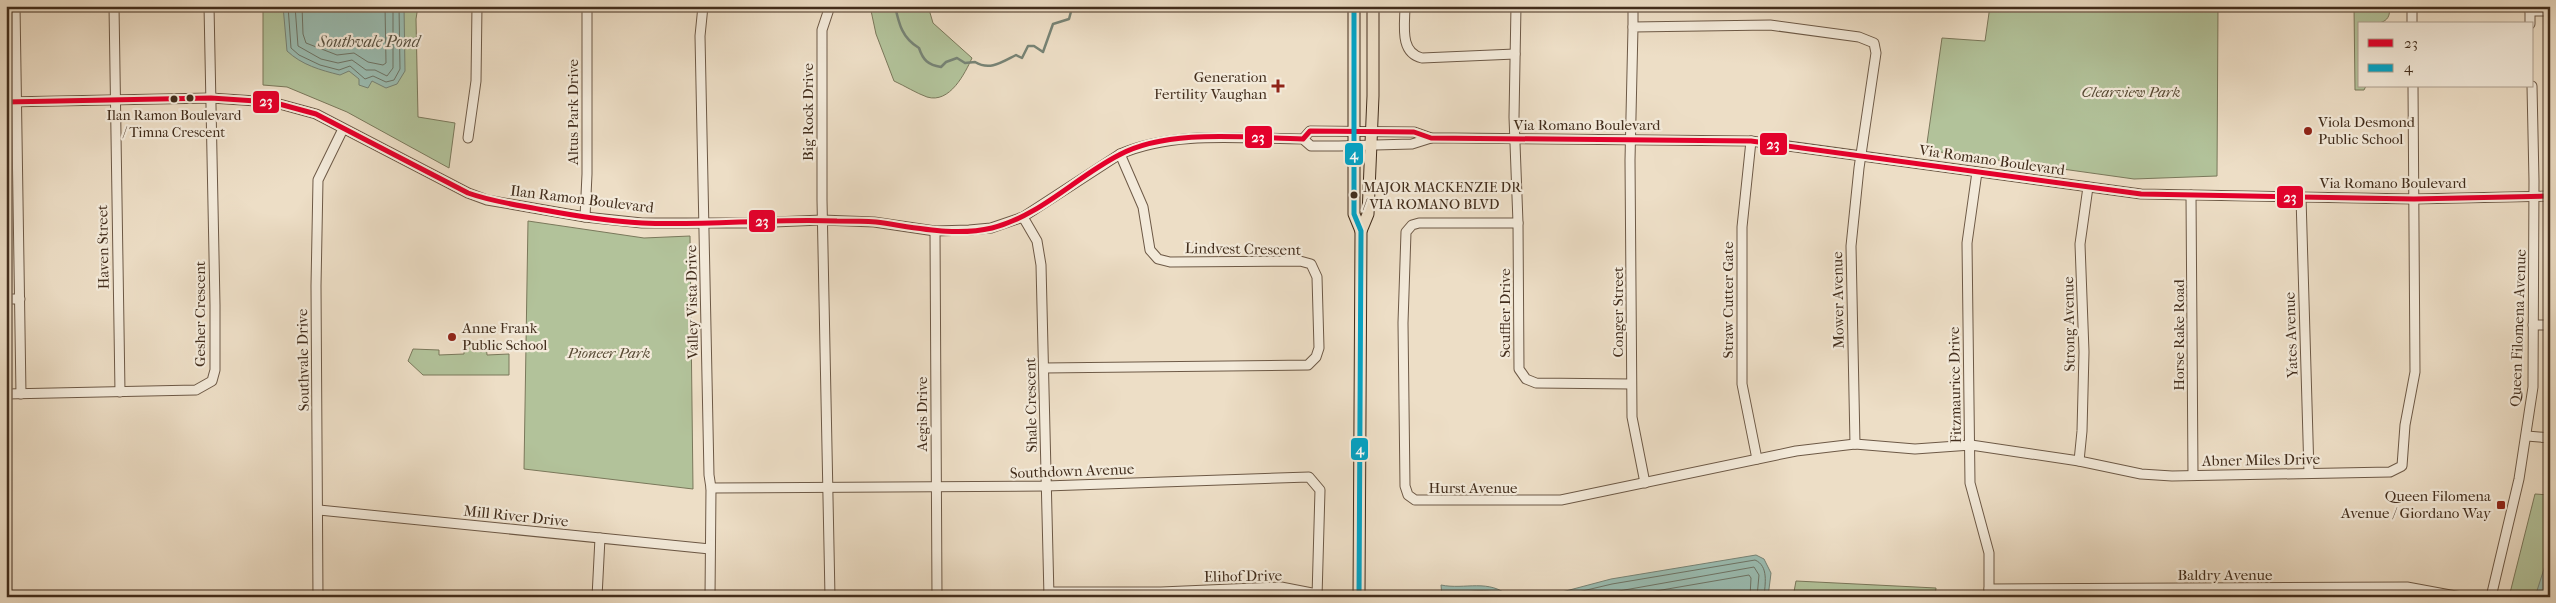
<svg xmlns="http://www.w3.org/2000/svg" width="2556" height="603" font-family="'IM FELL French Canon',serif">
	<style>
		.green { fill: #b2c29a; stroke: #7a785b }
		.water { fill: #9abcb1; stroke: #778375 }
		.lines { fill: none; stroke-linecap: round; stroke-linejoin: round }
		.shore { stroke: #6e7466; stroke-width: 1 }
		.stream { stroke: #778375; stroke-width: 2.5 }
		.minor-casing { stroke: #6d5946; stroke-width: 11 }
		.major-casing { stroke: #422d1c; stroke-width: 13 }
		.minor { stroke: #f3eada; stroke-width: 9 }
		.major { stroke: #eddec6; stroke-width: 11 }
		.bus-1-casing { stroke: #f3eada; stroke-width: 9 }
		.bus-2-casing { stroke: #f3eada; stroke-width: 9 }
		.bus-1 { stroke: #e4002b; stroke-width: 5 }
		.bus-2 { stroke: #03a3c5; stroke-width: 5 }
		.poi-dot { fill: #8f2418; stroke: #f3eada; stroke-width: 2 }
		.bus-dot { fill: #422d1c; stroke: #f3eada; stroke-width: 2 }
		.labels { text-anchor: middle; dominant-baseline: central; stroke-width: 4.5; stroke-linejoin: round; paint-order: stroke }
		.bus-label { font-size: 14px; fill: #422d1c; stroke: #f3eada }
		.poi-label { font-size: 15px; fill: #422d1c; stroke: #f3eada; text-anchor: end }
		.park-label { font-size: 15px; font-style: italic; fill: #584b35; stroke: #f3eada }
		.street-label { font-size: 15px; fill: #422d1c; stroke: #f3eada }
		.water-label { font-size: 16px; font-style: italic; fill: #585141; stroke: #f3eada }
		.line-badge { stroke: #f3eada; stroke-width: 2 }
		.badge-label { font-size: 14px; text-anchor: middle; font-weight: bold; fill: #fff }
	</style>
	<rect width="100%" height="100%" fill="#eddec6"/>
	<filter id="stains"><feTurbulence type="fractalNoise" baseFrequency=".004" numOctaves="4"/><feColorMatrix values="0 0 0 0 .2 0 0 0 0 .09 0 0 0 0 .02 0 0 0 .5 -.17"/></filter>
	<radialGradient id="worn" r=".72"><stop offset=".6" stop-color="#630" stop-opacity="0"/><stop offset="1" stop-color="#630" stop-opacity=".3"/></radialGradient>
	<g class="green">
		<polygon points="263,6 418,6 416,19 418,117 455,123 449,168 347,112 287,87 263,85"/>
		<path d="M870,6h58l5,17 39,35c-7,15 -22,46 -45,39 -11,-4 -22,-11 -33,-16l-18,-47z"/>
		<polygon points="1990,6 2218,6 2217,176 2134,179 1926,150 1942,38 1985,41"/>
		<path d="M2354,6h35c4,20 -16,18 -29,18v62h6l-2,4h-9z"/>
		<polygon points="528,221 644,238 690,236 693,489 524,469"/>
		<polygon points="464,342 486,342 487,355 509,354 509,375 423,375 408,361 413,349 439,350 439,355 464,354"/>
		<polygon points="2535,494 2550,495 2550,597 2509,597"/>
		<polygon points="1796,581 1936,588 1935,597 1793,597"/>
	</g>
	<g class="water">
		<path d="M283,6h121l1,65 -8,13 -11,4 -14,-7 -4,7 -9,-3v-6l-10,-8 -9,4c-20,-5 -38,-10 -53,-24z"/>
		<polygon points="2550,550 2550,597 2535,597"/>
		<polygon points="1756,555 1764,559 1771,573 1768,597 1692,597 1687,595 1543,597 1611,579"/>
		<path d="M1441,585c24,5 48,-7 69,12h-68z"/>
	</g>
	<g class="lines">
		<g class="shore">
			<polyline points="288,6 291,48 299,55 320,65 339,70 350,66 365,79 373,76 386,82 394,80 400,69 399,6"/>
			<polyline points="295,6 298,46 321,59 338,63 352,60 366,70 375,70 387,76 393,68 393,6"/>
			<polyline points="302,6 303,34 306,43 337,55 354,53 368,62 383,65 386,63 385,6"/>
			<path d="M1446,597l3,-5c16,3 39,-8 53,5"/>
			<path d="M1557,597l55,-13 143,-24c14,6 10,24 9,37"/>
			<polyline points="1585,597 1754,567 1759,575 1757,597"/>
			<polyline points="1621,597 1749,575 1751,578 1750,597"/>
		</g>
		<path class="stream" d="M895,6c4,18 7,32 24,42 4,12 9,17 22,19l5,-5 11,-4 8,5 10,-1c15,9 27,0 41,-7l6,3 6,-12h6l9,6 10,-28 16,-5 3,-11 10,-2"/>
		<defs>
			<g id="minor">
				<polyline points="15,6 21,394"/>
				<polyline points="114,6 120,392"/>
				<polyline points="703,6 700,36 709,475 711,488 710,597"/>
				<polyline points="830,6 822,30 822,200 830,597"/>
				<path d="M1405,6c0,18 -6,47 17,52l93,-4"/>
				<polyline points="1516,6 1514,117 1518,223 1519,369 1526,379 1536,383 1631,384"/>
				<polyline points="2412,6 2412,24"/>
				<polyline points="2530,6 2530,24"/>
				<polyline points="2530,11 2550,11"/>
				<polyline points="1633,27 1633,6"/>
				<path d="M6,102l205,-4 61,4 44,12 152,79 19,7 98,17 57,6h109l71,-3 52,2 61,9 34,-1 22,-2 32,-11 97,-63c56,-24 123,-15 183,-15l8,7h28l73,-2 19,-6"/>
				<polyline points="468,138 476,81 477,6"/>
				<polyline points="1303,139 1310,131 1414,132 1431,138 1453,138 1751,141 2141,194 2414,199 2550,196"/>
				<polyline points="1751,141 1742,227 1742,384 1757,459"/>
				<polyline points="1977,172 1967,243 1970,483 1989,553 1989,597"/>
				<polyline points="2191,195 2193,475"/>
				<polyline points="2301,197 2309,473"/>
				<polyline points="585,217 587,174 587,6"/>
				<polyline points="1023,217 1037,241 1041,265 1049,597"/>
				<polyline points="1518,223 1419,223 1412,225 1406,232 1403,323 1405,486 1408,495 1415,500 1561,500 1796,451 1855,444 1915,449 1971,445 2079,461 2141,474 2172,476 2390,472 2402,466 2405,425 2415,372 2413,86"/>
				<polyline points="935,231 937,597"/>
				<polyline points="6,299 20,299"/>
				<polyline points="2533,325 2550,325"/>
				<polyline points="1044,368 1308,365 1316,357 1319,348 1317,277 1311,264 1300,261 1170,262 1158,259 1150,250 1143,207 1120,154"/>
				<polyline points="6,394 196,390 212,381 215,370 215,305 209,6"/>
				<polyline points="2527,436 2550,438"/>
				<polyline points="2079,461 2082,431 2084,352 2080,244 2088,187"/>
				<polyline points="1645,483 1632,417 1630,160 1633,27 1770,25 1859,37 1874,43 1876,53 1859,168 1851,246 1855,444"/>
				<polyline points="711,488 1046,486 1309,477 1320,490 1317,597"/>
				<polyline points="319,510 710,549"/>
				<polyline points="1989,589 2407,587 2461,597"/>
				<polyline points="1049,592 1161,592 1281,587 1317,594"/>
				<polyline points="318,597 316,286 318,180 343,129"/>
				<polyline points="597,597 600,538"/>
				<polyline points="2491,597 2519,479 2533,387 2534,181 2532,86"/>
			</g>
			<g id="major">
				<polyline points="1354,6 1354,214 1361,231"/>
				<polyline points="1359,597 1361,231 1368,214 1373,96 1373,6"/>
			</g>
		</defs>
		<use href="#minor" class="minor-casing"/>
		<use href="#major" class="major-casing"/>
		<use href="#minor" class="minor"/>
		<use href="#major" class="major"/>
		<defs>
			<path id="bus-1" d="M6,102l205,-4 61,4 44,12 152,79c25,9 50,12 76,17 32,6 65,11 98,13 65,3 130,-5 195,-2 13,0 26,0 39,1 38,5 78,15 116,6 48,-12 84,-51 127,-73 50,-27 129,-17 184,-16l7,-8 104,1 17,6 320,3 390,53 273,5 136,-3"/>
			<polyline id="bus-2" points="1354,6 1354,214 1361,231 1359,597"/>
		</defs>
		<use href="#bus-1" class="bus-1-casing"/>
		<use href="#bus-2" class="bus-2-casing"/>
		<use href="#bus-1" class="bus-1"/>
		<use href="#bus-2" class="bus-2"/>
	</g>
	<g class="poi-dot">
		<path d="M1275.5 78.5h5v5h5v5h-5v5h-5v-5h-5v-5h5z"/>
		<circle cx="2308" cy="131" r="5"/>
		<circle cx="452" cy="337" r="5"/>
		<rect x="2496" y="500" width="10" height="10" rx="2.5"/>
	</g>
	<g class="bus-dot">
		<circle cx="190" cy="98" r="4.5"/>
		<circle cx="174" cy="99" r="4.5"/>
		<circle cx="1354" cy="195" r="4.5"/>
	</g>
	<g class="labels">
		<g class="bus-label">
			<text x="174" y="115">Ilan Ramon Boulevard<tspan x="174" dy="17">/ Timna Crescent</tspan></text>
			<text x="1363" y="187" text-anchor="start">MAJOR MACKENZIE DR<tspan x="1363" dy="17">/ VIA ROMANO BLVD</tspan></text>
		</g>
		<g class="poi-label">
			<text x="1267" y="77">Generation<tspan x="1267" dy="17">Fertility Vaughan</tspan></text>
			<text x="2318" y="122" text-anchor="start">Viola Desmond<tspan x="2318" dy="17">Public School</tspan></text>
			<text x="462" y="328" text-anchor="start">Anne Frank<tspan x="462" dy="17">Public School</tspan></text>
			<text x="2491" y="496">Queen Filomena<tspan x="2491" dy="17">Avenue / Giordano Way</tspan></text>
		</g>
		<g class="park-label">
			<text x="2131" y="92">Clearview Park</text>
			<text x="609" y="353">Pioneer Park</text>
		</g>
		<g class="street-label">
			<text transform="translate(573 112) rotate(-90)">Altus Park Drive</text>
			<text transform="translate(808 112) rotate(-90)">Big Rock Drive</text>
			<text x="1587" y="125">Via Romano Boulevard</text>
			<text transform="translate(1992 160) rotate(8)">Via Romano Boulevard</text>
			<text x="2393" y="183">Via Romano Boulevard</text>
			<text transform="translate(582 199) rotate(7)">Ilan Ramon Boulevard</text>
			<text transform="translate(103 247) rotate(-91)">Haven Street</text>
			<text transform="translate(1243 249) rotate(1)">Lindvest Crescent</text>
			<text transform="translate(1728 300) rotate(-90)">Straw Cutter Gate</text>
			<text transform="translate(1838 300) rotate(-91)">Mower Avenue</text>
			<text transform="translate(692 302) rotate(-91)">Valley Vista Drive</text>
			<text transform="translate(1618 312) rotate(-90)">Conger Street</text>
			<text transform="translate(1505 313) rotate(-90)">Scuffler Drive</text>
			<text transform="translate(200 314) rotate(-90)">Gesher Crescent</text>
			<text transform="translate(2069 324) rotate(-91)">Strong Avenue</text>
			<text transform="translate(2518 328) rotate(-88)">Queen Filomena Avenue</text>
			<text transform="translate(2179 335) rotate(-90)">Horse Rake Road</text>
			<text transform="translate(2291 335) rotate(-92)">Yates Avenue</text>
			<text transform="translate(303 360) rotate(-91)">Southvale Drive</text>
			<text transform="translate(1955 385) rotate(-91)">Fitzmaurice Drive</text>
			<text transform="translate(1031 405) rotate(-91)">Shale Crescent</text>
			<text transform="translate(922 414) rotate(-90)">Aegis Drive</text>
			<text transform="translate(2261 460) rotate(-1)">Abner Miles Drive</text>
			<text transform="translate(1072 471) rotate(-2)">Southdown Avenue</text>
			<text x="1473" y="488">Hurst Avenue</text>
			<text transform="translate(516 516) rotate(6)">Mill River Drive</text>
			<text x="2225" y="575">Baldry Avenue</text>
			<text transform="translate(1243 576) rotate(-1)">Elihof Drive</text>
		</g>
		<g class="water-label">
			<text x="369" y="41">Southvale Pond</text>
		</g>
	</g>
	<g class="line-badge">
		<rect x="252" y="90" width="28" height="24" rx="5" fill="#e4002b"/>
		<rect x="1244" y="125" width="29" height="24" rx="5" fill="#e4002b"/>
		<rect x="1759" y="132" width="29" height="24" rx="5" fill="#e4002b"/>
		<rect x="1344" y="142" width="20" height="24" rx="5" fill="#03a3c5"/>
		<rect x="2276" y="185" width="28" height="24" rx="5" fill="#e4002b"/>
		<rect x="748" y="209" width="28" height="24" rx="5" fill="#e4002b"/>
		<rect x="1350" y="437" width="19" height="24" rx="5" fill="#03a3c5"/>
	</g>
	<g class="badge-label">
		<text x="266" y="106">23</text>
		<text x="1258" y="142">23</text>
		<text x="1773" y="149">23</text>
		<text x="1354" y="159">4</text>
		<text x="2290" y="202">23</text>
		<text x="762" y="226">23</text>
		<text x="1360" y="454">4</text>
	</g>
	<rect width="2556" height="603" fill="none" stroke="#eddec6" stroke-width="25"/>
	<rect x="8" y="8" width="2541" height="588" fill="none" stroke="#422d1c" stroke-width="2.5"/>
	<rect x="12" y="12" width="2531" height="578" fill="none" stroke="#422d1c"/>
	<rect x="2358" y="22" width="175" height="65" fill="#f3eada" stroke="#ac9e8e"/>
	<rect x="2368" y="39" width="25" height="8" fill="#e4002b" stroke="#ac9e8e"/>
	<text x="2404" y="48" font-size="15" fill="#422d1c">23</text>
	<rect x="2368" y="64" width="25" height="8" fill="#03a3c5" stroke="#ac9e8e"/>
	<text x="2404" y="72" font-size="15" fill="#422d1c">4</text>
	<rect width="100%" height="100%" filter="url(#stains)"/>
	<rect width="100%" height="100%" fill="url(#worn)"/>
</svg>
